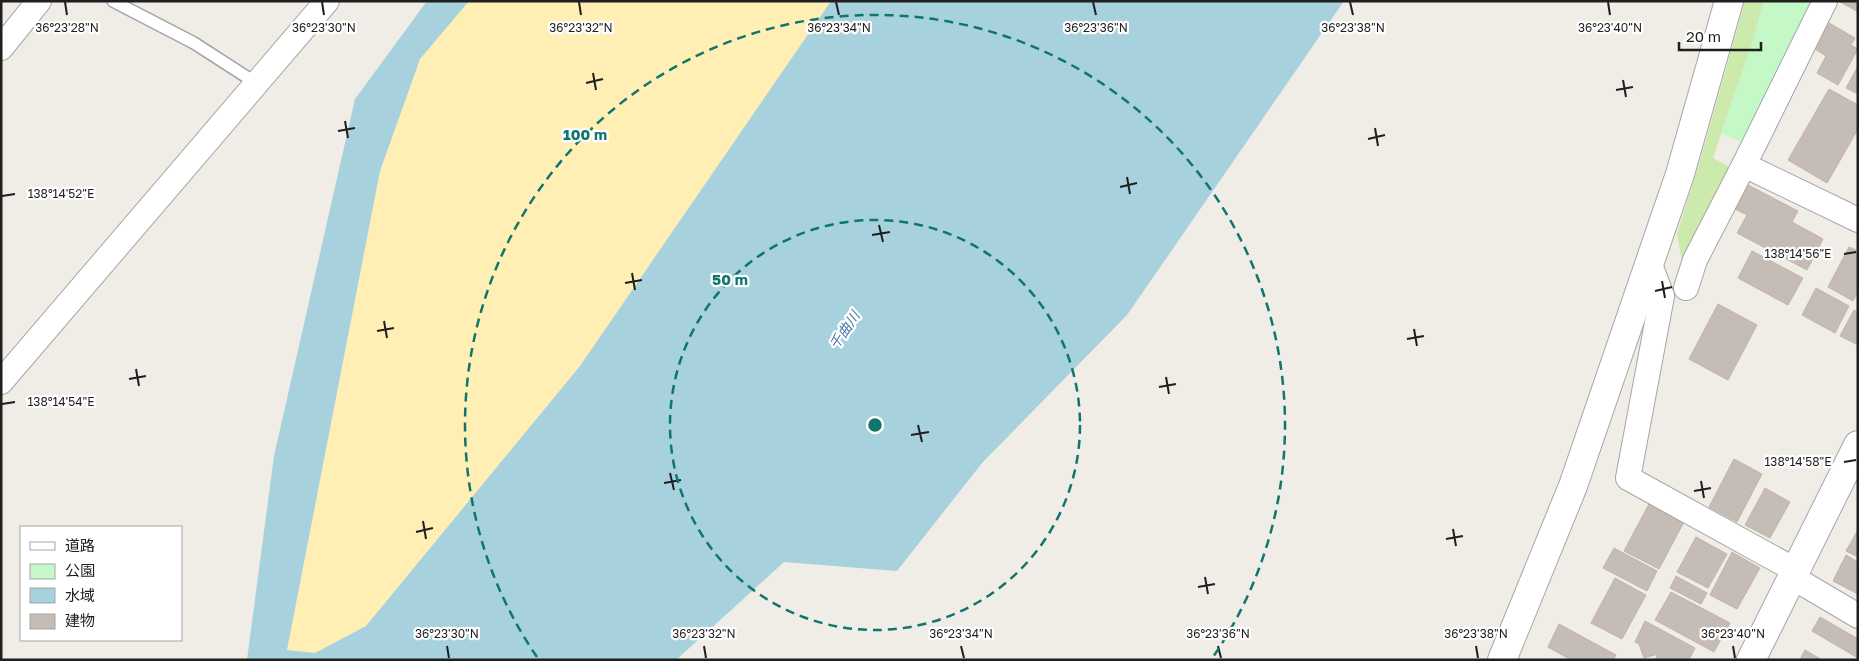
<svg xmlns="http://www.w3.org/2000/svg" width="1859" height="661" font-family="'Golos Text','Noto Sans JP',sans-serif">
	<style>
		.grass { fill: #cbeaac }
		.sand { fill: #ffefb5 }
		.park { fill: #c4f9c7 }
		.water { fill: #a7d1dd }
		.building { fill: #c5bcb5; stroke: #c2b3a8 }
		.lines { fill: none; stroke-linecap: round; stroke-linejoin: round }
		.service-casing { stroke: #a6a6a6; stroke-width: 14 }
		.minor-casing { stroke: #a6a6a6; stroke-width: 26 }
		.tertiary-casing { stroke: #a6a6a6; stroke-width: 30 }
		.service { stroke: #fff; stroke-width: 11 }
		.minor { stroke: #fff; stroke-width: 24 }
		.tertiary { stroke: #fff; stroke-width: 28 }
		.ticks { fill: none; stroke: #1f1f1f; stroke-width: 2 }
		.ring { fill: none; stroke: #0f766e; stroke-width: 2.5; stroke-dasharray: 9 6 }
		.labels { text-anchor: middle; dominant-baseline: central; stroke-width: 4.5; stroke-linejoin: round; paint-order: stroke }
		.water-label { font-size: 14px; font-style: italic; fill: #4979a7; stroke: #fff }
		.ticks-label { font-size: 12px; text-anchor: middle; fill: #1f1f1f; stroke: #fff; stroke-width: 4.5; stroke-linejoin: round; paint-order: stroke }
		.centre { fill: #0f766e; stroke: #fff; stroke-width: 2.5 }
		.ring-label { font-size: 15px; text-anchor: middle; font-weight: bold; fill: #0f766e; stroke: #fff; stroke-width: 4.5; stroke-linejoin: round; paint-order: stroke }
	</style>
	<rect width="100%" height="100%" fill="#f0ece6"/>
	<polygon class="grass" points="1745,1 1764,1 1754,38 1713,158 1732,168 1683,268 1677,234 1702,154"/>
	<polygon class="sand" points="469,1 831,1 580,366 366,626 315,653 287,650 380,171 420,59"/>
	<polygon class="park" points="1764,1 1812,1 1744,143 1721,133 1754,38"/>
	<polygon class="water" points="427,1 469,1 420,59 380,171 287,650 315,653 366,626 580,366 831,1 1344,1 1127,315 982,463 897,571 784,562 676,660 247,660 274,456 355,99"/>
	<g class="building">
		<polygon points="1839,1 1858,1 1858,12"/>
		<polygon points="1829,23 1855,38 1851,45 1858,49 1838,85 1817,73 1826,56 1815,49"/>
		<polygon points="1858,66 1858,94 1846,88"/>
		<polygon points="1829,89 1858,105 1858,129 1827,183 1788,160"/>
		<polygon points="1748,185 1798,211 1792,222 1823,239 1807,270 1737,233 1747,215 1735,209"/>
		<polygon points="1849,247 1858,251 1858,291 1853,301 1828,287"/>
		<polygon points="1752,251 1803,278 1788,305 1738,278"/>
		<polygon points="1816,288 1849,306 1835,333 1802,315"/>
		<polygon points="1718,304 1757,325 1728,380 1689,359"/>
		<polygon points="1854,310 1858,312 1858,345 1840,336"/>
		<polygon points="1734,459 1762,474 1737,522 1709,507"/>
		<polygon points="1765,488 1790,502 1770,538 1745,525"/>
		<polygon points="1650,502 1685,520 1659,569 1624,551"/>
		<polygon points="1858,530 1858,557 1846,551"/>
		<polygon points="1696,537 1727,554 1708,588 1677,572"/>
		<polygon points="1614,548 1657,571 1647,591 1603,568"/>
		<polygon points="1732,552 1760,568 1737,609 1710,595"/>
		<polygon points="1846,555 1858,562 1858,594 1833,581"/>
		<polygon points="1676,576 1707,593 1701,604 1670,588"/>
		<polygon points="1615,578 1646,595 1622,639 1591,623"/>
		<polygon points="1671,592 1730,623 1714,652 1655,620"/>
		<polygon points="1820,617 1858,639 1858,658 1812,631"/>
		<polygon points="1645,621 1695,648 1689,660 1655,660 1658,654 1644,658 1639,644 1635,642"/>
		<polygon points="1559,624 1616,655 1613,660 1571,660 1548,647"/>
		<polygon points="1805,650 1822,660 1800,660"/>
	</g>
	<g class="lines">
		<defs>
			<polyline id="service" points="113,1 194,43 256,83"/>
			<g id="minor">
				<polyline points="1,48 39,1"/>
				<polyline points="1744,165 1825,1"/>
				<polyline points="1649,262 1662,296 1628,478 1795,570"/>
				<polyline points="1686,288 1695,260 1744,165 1858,220"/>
				<polyline points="1,382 327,1"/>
				<polyline points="1792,577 1858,616"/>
			</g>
			<g id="tertiary">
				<polyline points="1502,660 1573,486 1680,174 1729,1"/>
				<polyline points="1751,660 1858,445"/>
			</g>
		</defs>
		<use href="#service" class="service-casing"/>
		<use href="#minor" class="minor-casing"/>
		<use href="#tertiary" class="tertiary-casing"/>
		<use href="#service" class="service"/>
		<use href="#minor" class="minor"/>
		<use href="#tertiary" class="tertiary"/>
	</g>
	<path class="ticks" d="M65,2l2,13M322,2l2,13M579,2l2,13M836,2l3,13M1093,2l3,13M1350,2l3,13M1608,2l2,13M593,73l3,17M1623,80l3,17M586,83l17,-4M1616,90l17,-3M345,121l3,17M1375,128l3,18M338,131l17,-3M1368,139l17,-4M1127,177l3,17M1120,187l17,-4M2,196l13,-2M879,225l4,17M872,235l18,-3M1844,254l12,-2M632,273l3,17M1662,281l3,17M625,283l17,-3M1655,291l17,-4M384,321l3,17M1414,329l3,17M377,331l17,-3M1407,339l17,-3M136,369l3,17M1166,377l3,17M129,379l17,-3M1159,387l17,-3M2,404l13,-2M918,425l4,17M911,435l18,-3M1844,462l12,-2M670,473l4,17M1701,481l3,17M664,483l17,-3M1694,491l17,-3M423,521l3,18M1453,529l3,17M416,532l17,-4M1446,539l17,-3M1205,577l3,17M1198,587l17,-3M447,646l2,12M704,646l2,12M961,646l3,12M1218,646l3,12M1476,646l2,12M1733,646l2,12"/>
	<g class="ring">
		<circle cx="875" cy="425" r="205"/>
		<path d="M537 657A410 410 0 1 1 1213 657"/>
	</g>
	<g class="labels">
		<g class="water-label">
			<text transform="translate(844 330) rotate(-56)">千曲川</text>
		</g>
	</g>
	<g class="ticks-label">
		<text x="67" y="32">36°23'28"N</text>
		<text x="324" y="32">36°23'30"N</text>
		<text x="581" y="32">36°23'32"N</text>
		<text x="839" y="32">36°23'34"N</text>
		<text x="1096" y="32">36°23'36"N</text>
		<text x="1353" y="32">36°23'38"N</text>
		<text x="1610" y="32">36°23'40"N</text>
		<text x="61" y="198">138°14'52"E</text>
		<text x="1798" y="258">138°14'56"E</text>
		<text x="61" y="406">138°14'54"E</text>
		<text x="1798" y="466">138°14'58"E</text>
		<text x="447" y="638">36°23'30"N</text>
		<text x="704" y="638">36°23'32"N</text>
		<text x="961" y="638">36°23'34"N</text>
		<text x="1218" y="638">36°23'36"N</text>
		<text x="1476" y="638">36°23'38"N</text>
		<text x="1733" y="638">36°23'40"N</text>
	</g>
	<circle cx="875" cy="425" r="8" class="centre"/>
	<g class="ring-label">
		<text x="585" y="140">100 m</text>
		<text x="730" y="285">50 m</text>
	</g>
	<rect width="1859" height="661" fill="none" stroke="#1f1f1f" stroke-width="5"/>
	<rect x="20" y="526" width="162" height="115" fill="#ffffff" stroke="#a5a5a5"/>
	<rect x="30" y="542" width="25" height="8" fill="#ffffff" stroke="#a5a5a5"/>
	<text x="65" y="551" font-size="15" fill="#1f1f1f">道路</text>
	<rect x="30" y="564" width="25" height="15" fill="#c4f9c7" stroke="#a5a5a5"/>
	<text x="65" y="576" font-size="15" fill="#1f1f1f">公園</text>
	<rect x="30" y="588" width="25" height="15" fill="#a7d1dd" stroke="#a5a5a5"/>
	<text x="65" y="601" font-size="15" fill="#1f1f1f">水域</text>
	<rect x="30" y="614" width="25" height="15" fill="#c5bcb5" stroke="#a5a5a5"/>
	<text x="65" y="626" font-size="15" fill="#1f1f1f">建物</text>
	<path d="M1679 42v8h82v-8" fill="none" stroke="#1f1f1f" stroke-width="2.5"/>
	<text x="1686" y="42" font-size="15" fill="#1f1f1f" stroke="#ffffff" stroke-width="4" paint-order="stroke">20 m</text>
</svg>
